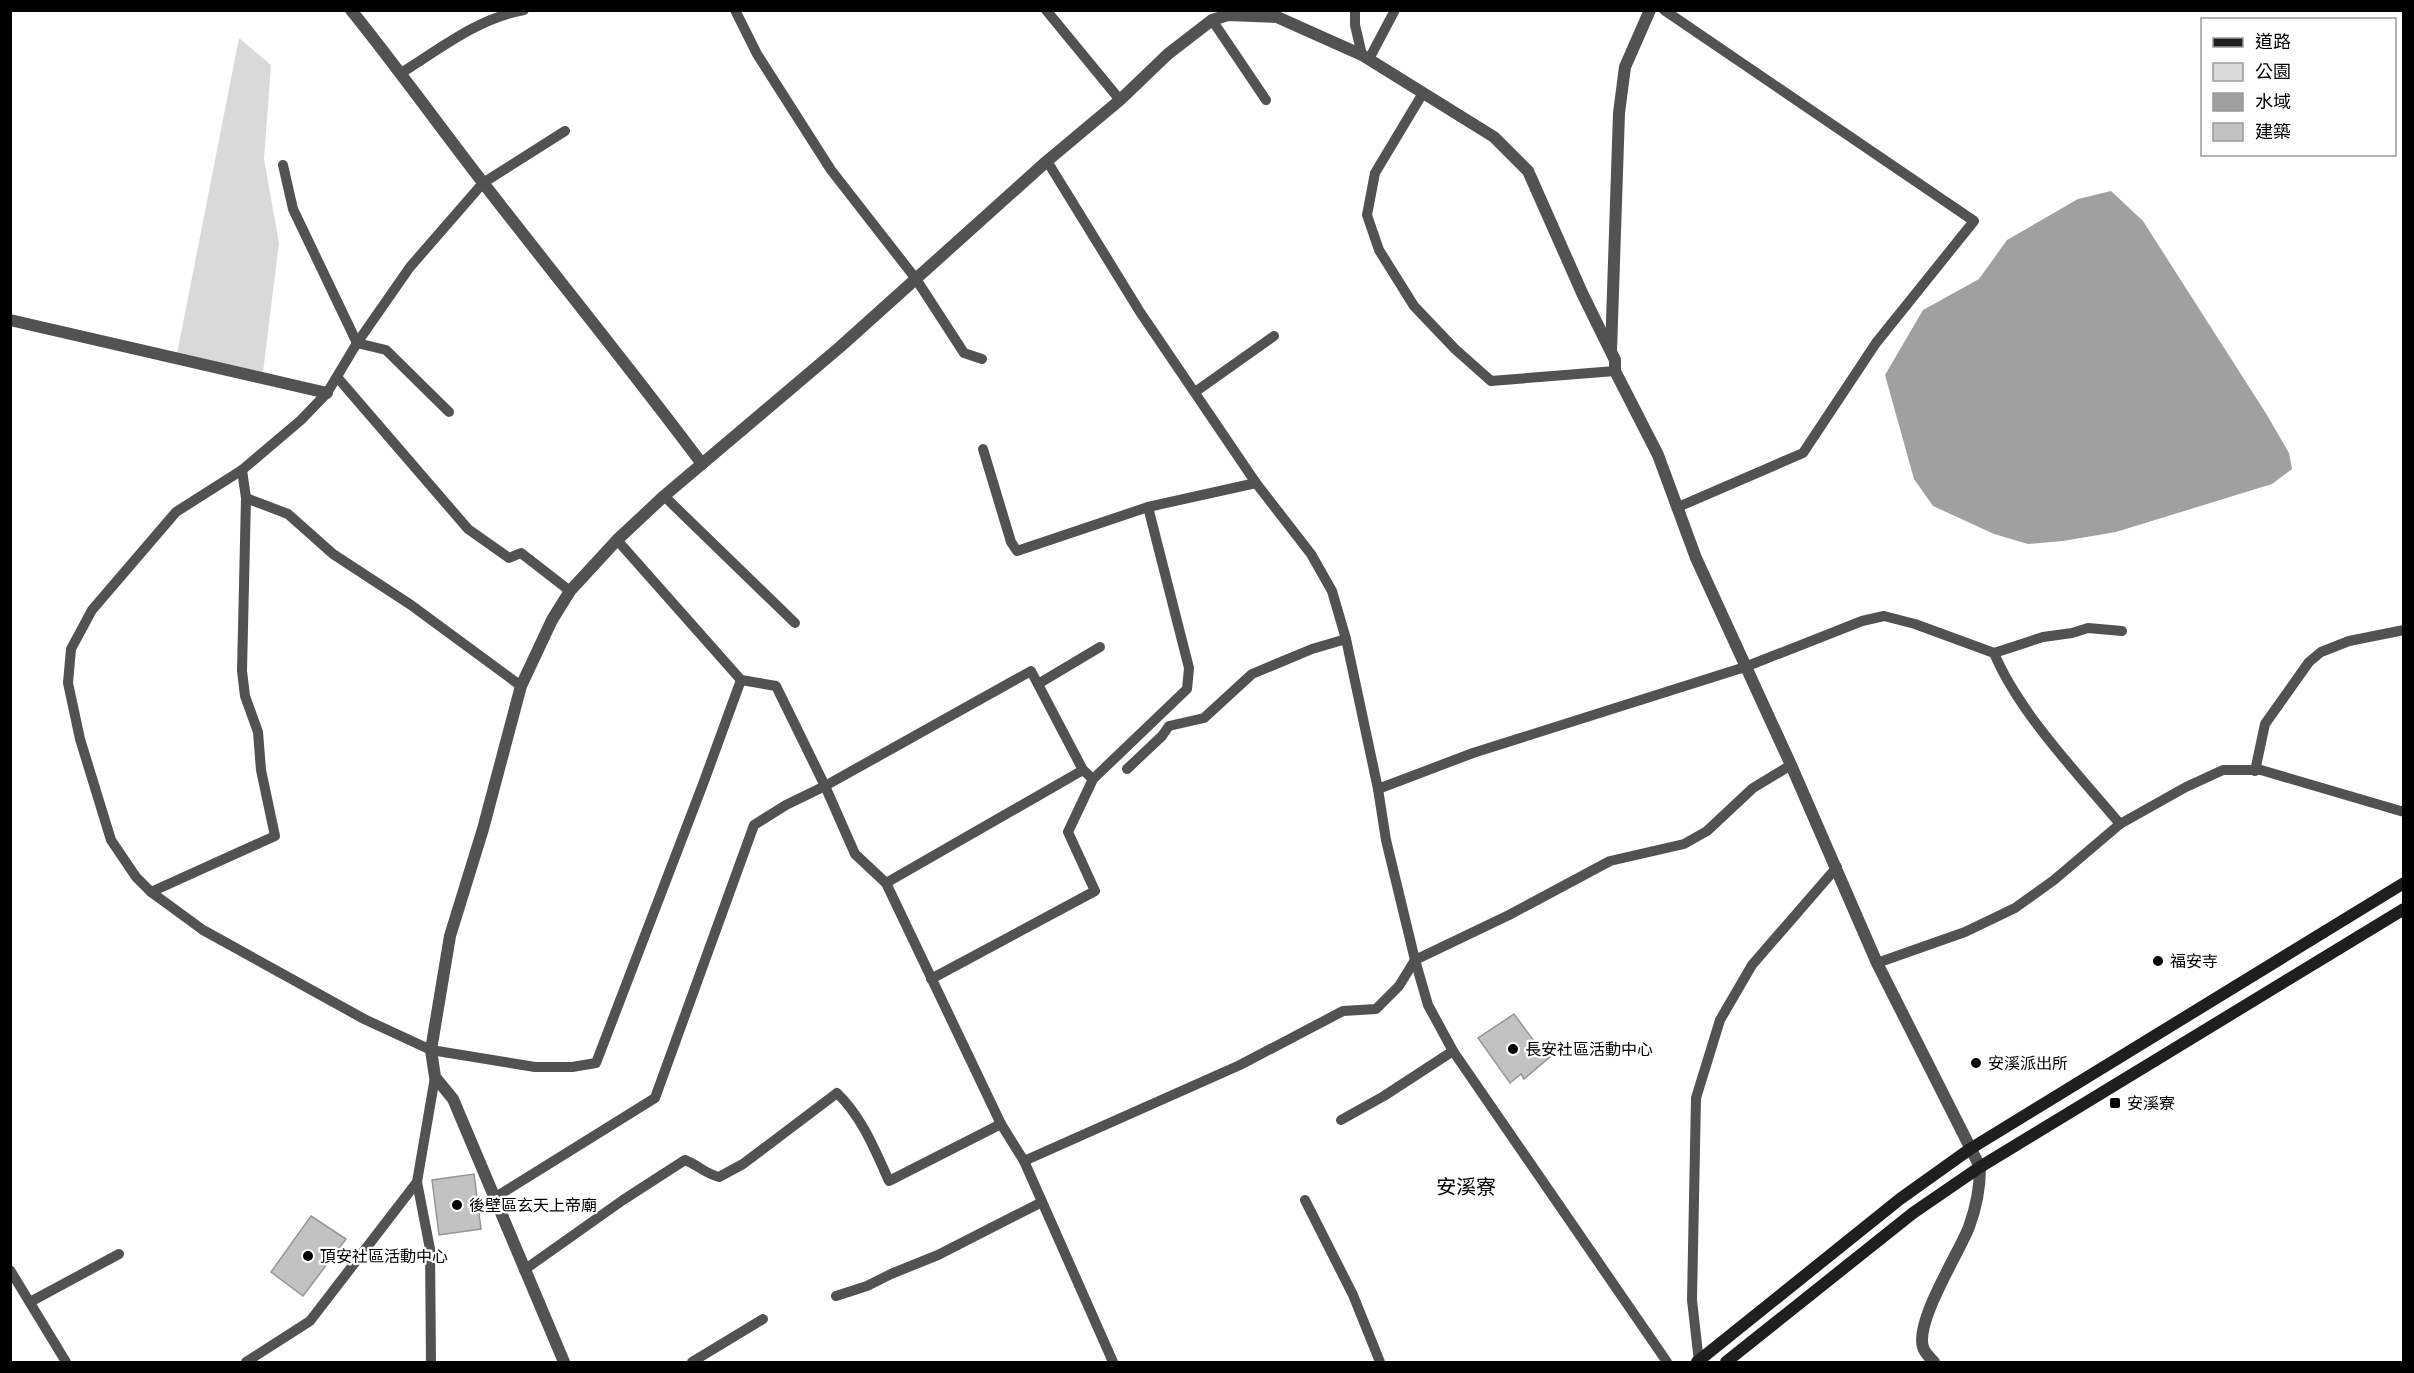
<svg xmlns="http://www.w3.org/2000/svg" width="2414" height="1373" font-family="Montserrat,'Noto Sans TC',sans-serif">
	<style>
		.green { fill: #d9d9d9 }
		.water { fill: #a0a0a0 }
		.building { fill: #c2c2c2; stroke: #969696; stroke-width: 1.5 }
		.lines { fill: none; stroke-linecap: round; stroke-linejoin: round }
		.service { stroke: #525252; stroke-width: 10 }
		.minor { stroke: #525252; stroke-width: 12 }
		.tertiary { stroke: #525252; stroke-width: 12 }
		.secondary { stroke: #1f1f1f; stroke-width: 12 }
		.poi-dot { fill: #000; stroke: #fff; stroke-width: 2 }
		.labels { text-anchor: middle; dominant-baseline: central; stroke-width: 4.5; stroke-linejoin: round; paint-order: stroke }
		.poi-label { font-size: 16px; fill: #000; stroke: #fff; text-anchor: start }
		.quarter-label { font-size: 20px; fill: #000; stroke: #fff }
	</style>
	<rect width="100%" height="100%" fill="#fff"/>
	<polygon class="green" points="239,38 271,65 264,159 279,243 263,372 177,354"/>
	<polygon class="water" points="2111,191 2143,221 2267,415 2289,453 2292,469 2272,484 2116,532 2063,541 2028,544 1994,534 1933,506 1914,479 1885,375 1923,310 1979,279 2007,240 2078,199"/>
	<g class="building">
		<polygon points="1514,1014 1542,1052 1545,1047 1551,1056 1524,1079 1521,1074 1510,1083 1478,1038"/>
		<polygon points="474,1174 481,1229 439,1235 432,1180"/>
		<polygon points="311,1216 346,1239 303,1296 271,1272"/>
	</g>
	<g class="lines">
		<g class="service">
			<polyline points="735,10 757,54 831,170 916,279 964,353 982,359"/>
			<polyline points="1046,10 1120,100"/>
			<polyline points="1355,10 1355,25 1362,55"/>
			<polyline points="1664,10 1974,221 1876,343 1803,453 1678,507"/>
			<polyline points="1212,20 1266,100"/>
			<polyline points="1369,59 1395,10"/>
			<path d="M401,73c39,-24 77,-55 123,-63"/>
			<polyline points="1423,93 1375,173 1367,215 1379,250 1414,306 1455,349 1491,381 1615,371"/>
			<polyline points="565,131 483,183 410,267 357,343 327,393 301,420 242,470 176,512 92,610 71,649 68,683 80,739 111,840 136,877 151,892 203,930 364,1019 431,1050 535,1067 572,1067 596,1063 703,784 741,680"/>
			<polyline points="1047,161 1140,312 1256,483 1311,554 1332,591 1346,639 1378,789 1386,840 1415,960 1428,1005 1453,1051 1667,1362"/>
			<polyline points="283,165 293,209 357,343 386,350 449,412"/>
			<polyline points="337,377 468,529 509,558 521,553 570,591"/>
			<polyline points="1195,392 1274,336"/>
			<polyline points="983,449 1011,542 1017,551 1148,507 1256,483"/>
			<polyline points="664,496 795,623"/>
			<polyline points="246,498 288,514 333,554 411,605 521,686"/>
			<polyline points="617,540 741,680 776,686 825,786 855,854 886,883 1001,1124 1024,1161 1113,1362"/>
			<polyline points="1994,653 2043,637 2072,633 2088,628 2122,631"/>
			<polyline points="1038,684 1100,647"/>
			<polyline points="1127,769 1162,736 1169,726 1204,718 1252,674 1312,649 1346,639"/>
			<polyline points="1083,770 1093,779 1187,689 1189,668 1148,507"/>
			<polyline points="2255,771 2265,724 2309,662 2321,652 2349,641 2404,630"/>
			<path d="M1378,789l95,-36 272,-86 117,-46 22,-5 31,8 79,29c25,60 85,122 126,171"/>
			<polyline points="151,892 275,836 261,770 258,732 245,696 242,671 246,498 242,470"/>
			<polyline points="1877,963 1965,932 2015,908 2054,880 2120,824 2186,787 2223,770 2261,770 2404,812"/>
			<polyline points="931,979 1095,891 1068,832 1093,779"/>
			<polyline points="1341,1120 1384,1096 1453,1051"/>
			<polyline points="1024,1161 1240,1065 1343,1011 1376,1009 1399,986 1415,960 1509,915 1610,861 1684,844 1707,831 1753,788 1791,765"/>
			<polyline points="417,1182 430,1249 431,1362"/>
			<polyline points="494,1198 655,1098 754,825 786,805 825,786 1031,671 1083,770 886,883"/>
			<polyline points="1305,1200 1353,1295 1380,1362"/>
			<polyline points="10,1270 66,1362"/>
			<path d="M524,1270l99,-70 62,-40c13,5 19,13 34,17l24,-13 94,-71c25,24 38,57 52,88l112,-57"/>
			<polyline points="836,1296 867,1286 891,1274 938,1255 1042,1202"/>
			<polyline points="30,1302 119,1254"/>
			<polyline points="246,1362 310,1321 417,1182 435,1077"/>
			<polyline points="692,1362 763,1319"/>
			<polyline points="1699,1362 1692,1300 1696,1098 1720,1020 1752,965 1837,867"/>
		</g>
		<g class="minor">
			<path d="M351,10c46,57 88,116 133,174 72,93 147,185 218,280"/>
			<polyline points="10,320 327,393"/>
		</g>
		<g class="tertiary">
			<polyline points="1611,351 1619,113 1625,67 1650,10"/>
			<path d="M564,1362l-111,-263 -18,-22 -4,-27 19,-114 33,-107 38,-143 31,-66 18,-29 47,-51 47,-44 176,-149 207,-186 73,-61 48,-46 44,-34 16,-5 49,2 85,38 132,82 34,34 55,124 32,65v11l43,84 38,103 95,207 86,198 103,204c0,20 -4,41 -11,60 -10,26 -54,94 -46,120 1,5 7,11 11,15"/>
		</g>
		<g class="secondary">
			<polyline points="1697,1362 1900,1199 1970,1149 2404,883"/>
			<polyline points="1726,1362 1913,1213 1980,1167 2404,909"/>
		</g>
	</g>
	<g class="poi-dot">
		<circle cx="2158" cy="961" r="6"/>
		<circle cx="1513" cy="1049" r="6"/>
		<circle cx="1976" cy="1063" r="6"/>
		<rect x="2109" y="1097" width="12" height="12" rx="3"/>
		<circle cx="457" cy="1205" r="6"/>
		<circle cx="308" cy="1256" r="6"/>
	</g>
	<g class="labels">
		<g class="poi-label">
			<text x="2170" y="961">福安寺</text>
			<text x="1525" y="1049">長安社區活動中心</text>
			<text x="1988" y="1063">安溪派出所</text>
			<text x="2127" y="1103">安溪寮</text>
			<text x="469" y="1205">後壁區玄天上帝廟</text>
			<text x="320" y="1256">頂安社區活動中心</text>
		</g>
		<g class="quarter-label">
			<text x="1466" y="1187">安溪寮</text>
		</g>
	</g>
	<rect width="2414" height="1373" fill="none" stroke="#000000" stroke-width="24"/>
	<rect x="2201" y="18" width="195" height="138" fill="#ffffff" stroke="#999999" stroke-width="1.5"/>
	<rect x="2213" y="38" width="30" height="9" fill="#1f1f1f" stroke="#999999" stroke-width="1.5"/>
	<text x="2255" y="48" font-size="18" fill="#000000">道路</text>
	<rect x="2213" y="63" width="30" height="18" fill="#d9d9d9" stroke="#999999" stroke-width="1.5"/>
	<text x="2255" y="78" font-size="18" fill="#000000">公園</text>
	<rect x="2213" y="93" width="30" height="18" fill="#a0a0a0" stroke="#999999" stroke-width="1.5"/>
	<text x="2255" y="108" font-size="18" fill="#000000">水域</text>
	<rect x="2213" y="123" width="30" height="18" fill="#c2c2c2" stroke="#999999" stroke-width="1.5"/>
	<text x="2255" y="138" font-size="18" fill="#000000">建築</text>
</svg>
